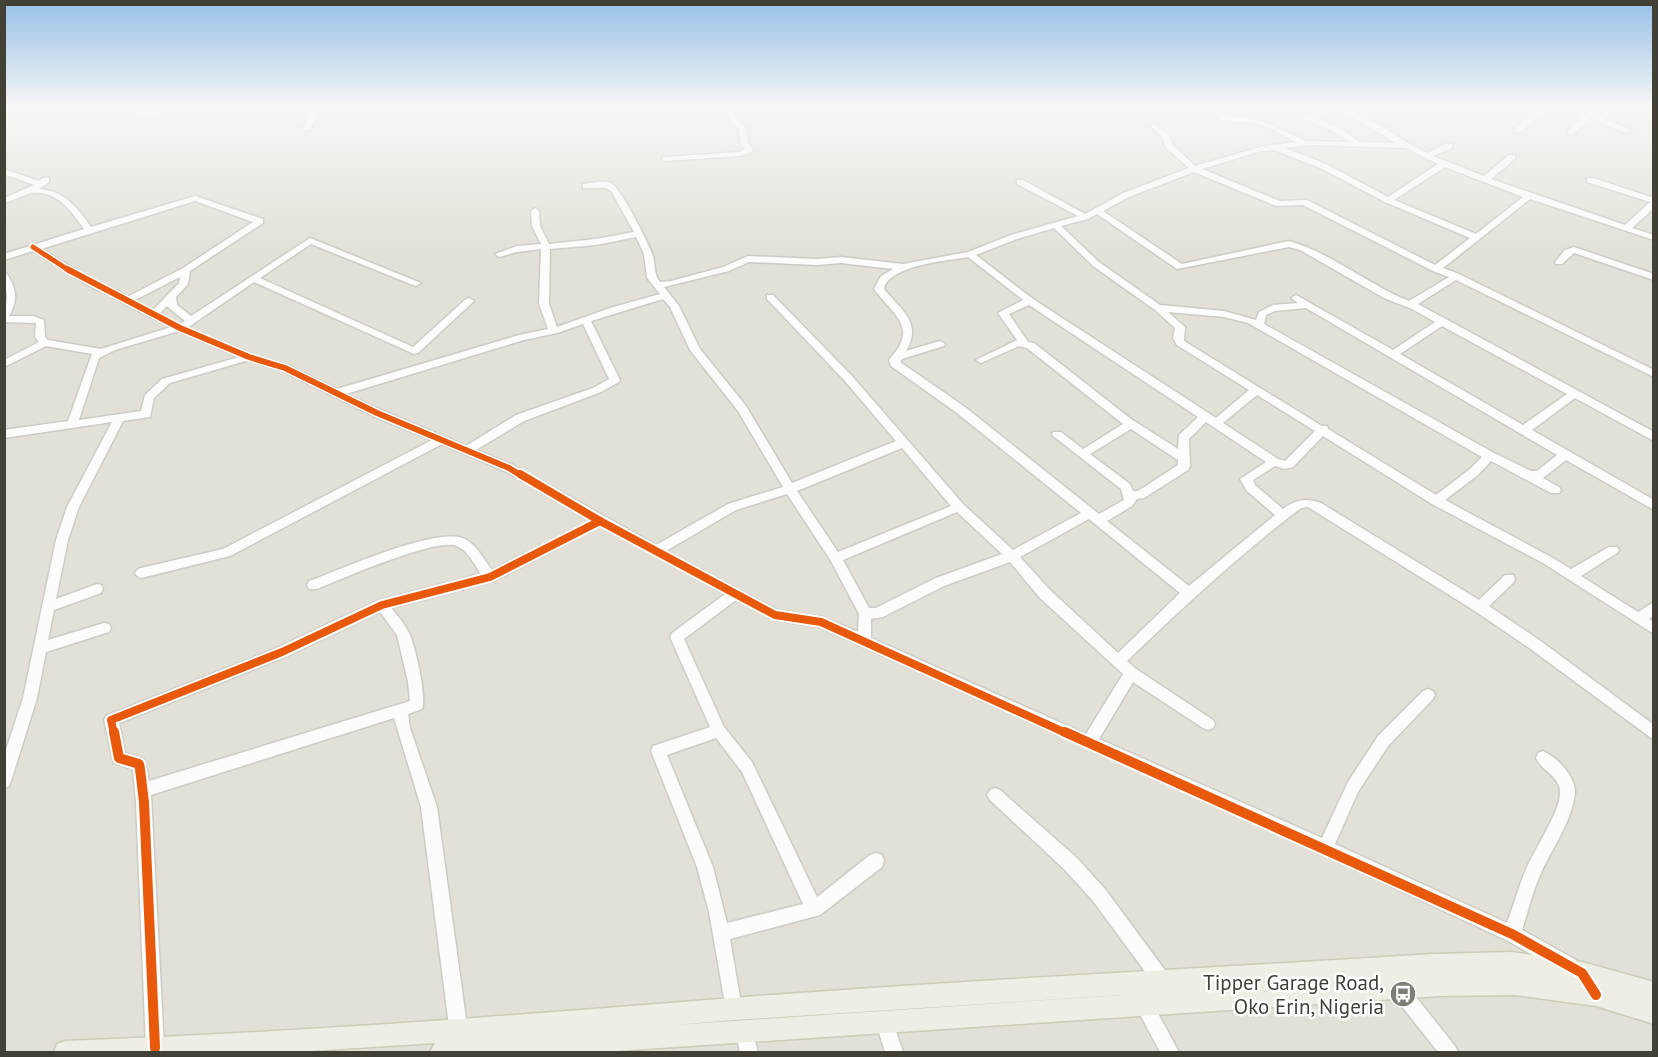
<svg xmlns="http://www.w3.org/2000/svg" width="1658" height="1057" font-family="'PT Sans',sans-serif">
	<style>
		.residential { fill: #e2e0d7 }
		.lines { fill: none; stroke-linecap: round; stroke-linejoin: round }
		.minor-casing { stroke: #ccccc7; stroke-width: 3 }
		.major-casing { stroke: #cfcbb8; stroke-width: 3 }
		.minor { fill: #fcfcfc; fill-rule: evenodd }
		.major { fill: #efeee4; fill-rule: evenodd }
		.cycleway-far3-casing { stroke: #fff; stroke-width: 8 }
		.cycleway-far2-casing { stroke: #fff; stroke-width: 9 }
		.cycleway-far1-casing { stroke: #fff; stroke-width: 12 }
		.cycleway-casing { stroke: #fff; stroke-width: 14 }
		.cycleway-far3 { stroke: #e8590c; stroke-width: 5 }
		.cycleway-far2 { stroke: #e8590c; stroke-width: 6 }
		.cycleway-far1 { stroke: #e8590c; stroke-width: 8 }
		.cycleway { stroke: #e8590c; stroke-width: 10 }
		.labels { text-anchor: middle; dominant-baseline: central; stroke-width: 5; stroke-linejoin: round; paint-order: stroke }
		.near-poi-label { font-size: 21px; fill: #434036; stroke: #fff; text-anchor: end }
	</style>
	<rect width="100%" height="100%" fill="#eeeee9"/>
	<rect class="residential" x="5" y="107" width="1648" height="945"/>
	<g class="lines">
		<defs>
			<g id="minor">
				<path d="M101,107c18,-1 36,5 54,5 10,-1 18,-6 29,-5l-28,9 -51,-7z"/>
				<path d="M238,107h34c-9,5 -25,6 -34,0z"/>
				<polygon points="314,107 321,107 310,130 304,130 303,128"/>
				<polygon points="720,107 728,107 729,109 766,107 763,109 733,113 747,130 748,143 753,150 752,152 740,156 663,161 663,157 666,157 739,152 745,149 740,143 739,130"/>
				<path d="M1326,107c36,0 69,31 101,46l19,-9h6v4l-19,8 51,20 25,-21h6v4l-24,20 134,46 25,-23 -63,-20v-4h6l61,20v10l-22,20 22,7v5l-124,-41 -87,69 16,6 195,96v7l-198,-97 -38,24 236,128v9l-79,-43 -43,32 122,70v10l-88,-50 -23,18 16,9 2,3 -2,3h-8l-60,-32 -13,14 -33,25 106,57 20,12 38,-22h8l2,3 -2,3 -36,23 57,36 16,-10v13l-5,4 5,3v12l-111,-71 -111,-59 -109,-68 -30,31 -8,2 -10,-3 -22,14 2,5 28,24c14,-10 22,-11 38,-6l158,97 26,-25h8l2,4 -2,4 -24,23 53,36 112,83v15l-122,-90 -57,-39 -167,-104 -7,1c-62,47 -118,99 -174,153l9,8 77,51 2,4 -2,4 -5,2 -5,-2 -70,-46 -34,57 223,99 26,-56 30,-46 45,-45 5,-2 5,2 2,4 -2,4 -45,47 -30,46 -23,52 172,79c7,-18 12,-38 20,-56 8,-18 35,-59 33,-76 -1,-15 -19,-21 -24,-33l2,-5 5,-2c14,6 33,26 32,42 -3,29 -23,55 -34,80 -8,18 -13,38 -19,57l54,30 2,6 -2,6 -6,2 -6,-2 -58,-32 -186,-87 -501,-226 -44,-7 -39,-20 -52,39 40,88 28,35 65,135 53,-42 6,-2 6,2 2,6 -2,6 -62,48 -90,24 12,70 -3,6 -6,3 -6,-3 -18,-103 -12,-45 -46,-116 2,-5 57,-19 -40,-90 2,-4 53,-39 -125,-68 -106,55 -103,27c6,7 13,15 17,23 7,12 19,67 14,78l-14,5 2,14 27,79 31,227 -3,6 -6,3 -6,-3 -3,-6 -29,-227 -27,-89 -243,77 13,253 -2,4h-14l-2,-4 -10,-246 -3,-33 -19,-6 -10,-43 2,-4 171,-68 100,-47 104,-27c-6,-9 -15,-27 -28,-29 -24,-4 -110,33 -136,44h-8l-2,-4 2,-4 11,-4c28,-11 120,-51 145,-38 12,6 19,21 27,31l98,-49 -85,-50 -63,-27 -212,112 -89,22 -4,-2 -2,-3 2,-3 4,-2 82,-19 209,-109 -59,-24 -92,-46 -32,-10 -79,23 -16,15 -4,19 -27,4 -44,86 -11,33 -12,59 41,-15 4,1 2,4 -2,4 -47,17 -6,30 56,-17 5,1 2,4 -2,4 -63,20 -9,46 -26,83 -2,5 -5,2v-32l19,-58 33,-158 11,-33 45,-85 -108,16v-8l64,-9 24,-67 -46,-8 -42,21v-7l35,-18 -4,-5 1,-14 -32,-1 3,-26 -3,-23 3,1c10,15 11,27 2,42h24l11,4 1,17 3,3 53,9 70,-22 -45,-22 -12,-9 -21,-8 -60,-37 -29,9v-6l80,-25c-12,-17 -27,-39 -52,-36 -9,2 -19,8 -28,10v-5l30,-13 -30,-11v-5l35,12 4,-3h6v4l-10,7c26,2 38,18 52,38l104,-31 68,23v4l-73,48 -2,13 -12,13 1,8 14,11 119,-78 111,45 -5,3 -3,-1 -102,-41 -51,34 153,69 53,-48 3,-1 5,3 -56,52 -4,1 -160,-72 -67,46 66,27 36,11 48,23 182,-54 29,-6 -9,-25 2,-55 -24,3 -18,5 -4,-3 22,-8 24,-2 -9,-18 -1,-15 4,-3 4,3 1,15 9,18 47,-5 38,-7 -23,-41 -5,-3h-23v-4c7,-1 21,-4 28,-1 10,5 38,61 42,73 2,8 1,19 7,26l11,-1 52,-14 25,-11 69,3 24,-2 62,7 65,-12 43,-17 67,-19 -61,-32v-4h6l62,34 38,-21 66,-25 -23,-20 -4,-11 -12,-11 4,-2 15,10 4,11 22,21 65,-19 36,-5 -25,-13 -17,-6 -35,-3v-4h3l23,1 22,6 39,18 44,1 -18,-11 -28,-12 -1,-2 4,-2 31,12 22,15 36,1 -37,-22zM1311,145l94,3 33,16 -50,33 -62,-33 -41,-16zM1274,150l46,18 65,34 85,36 -35,27 -128,-65 -27,1 -78,-32 59,-18zM1445,167l78,30 -47,37 -82,-34zM1194,172l82,34 27,-1 130,66 16,6 -40,24c-41,-16 -77,-48 -120,-60l-107,23 -79,-53 26,-14zM195,201l58,21 -70,46 -56,29 -7,-5 -21,-8 -58,-35zM1097,214l80,55 112,-22 11,3 84,48 28,11 23,13 -42,28 -97,-55 -5,3 7,5 -25,2 -14,7 -3,8 -32,-9 -64,-6 -61,-43 -38,-36 27,-7zM1054,228l39,38 62,44 20,18 -2,10 4,7 72,45 -33,28 -183,-119 -57,-44 41,-16zM636,237l8,17 3,24 13,16 -50,14 -53,19 -8,-23 1,-55 46,-4zM968,257l55,43 -25,13 19,27 -41,20 5,3 38,-17 8,2 96,76 -40,25 -22,-17h-8l-1,3 69,54 3,11 -25,14 -134,-107 -65,-45 2,-3 42,-13 1,-2 -5,-3 -34,10c17,-28 -5,-41 -22,-62 5,-24 63,-28 84,-32zM749,262l68,3 24,-2 52,6 -12,7 -7,13c21,28 45,38 15,71l2,6 66,47 124,100 -68,37 -50,-46 -111,-128 -79,-81h-6v4l77,81 52,61 -104,42 -46,-77 -46,-57 -21,-43 -15,-19 65,-16zM180,277l-1,6 -27,28 -19,-10zM663,299l7,8 20,43 48,61 45,76 -55,17 -72,41 -143,-80 -37,-15 48,-29 77,-29 18,-10 1,-2 -29,-59zM1029,305l169,112 -19,18 -1,14 -47,-30 -97,-76 -6,-1 -19,-28zM167,306l2,2 16,13 -6,3 -20,-10zM1306,308l251,147 -20,16h-6l-37,-18 -230,-129 2,-9 9,-4zM1168,312l56,5 24,6 234,134 -12,12 -34,26 -108,-66 -1,-3h-5l-138,-85 1,-14zM583,324l26,55 -16,9 -77,27 -50,31 -85,-36 -35,-16 178,-54 33,-7zM1442,326l125,68 -44,31 -123,-71zM179,331l60,26 -77,22 -17,16 -4,16 -62,9 20,-62 16,-8zM1257,395l58,36 -30,30 -7,-2 -55,-36zM1206,422l60,40 -26,17 7,12 28,24 -86,71 -82,-65 25,-15 5,-7 7,-1 44,-28 2,-3 -1,-28zM1131,429l47,31v5l-40,26h-5l-3,-7 -40,-30zM902,448l49,58 -113,46 -41,-61zM787,494l44,67 28,53 -1,18 -37,-15 -44,-7 -111,-59 70,-41zM957,512l45,42 -66,24 -60,30h-7l-26,-48zM1089,519l91,74 -62,60 -68,-63 -30,-33zM1010,562l30,36 83,76 -37,60 -215,-96v-19l12,-2 61,-31zM380,612l17,23 11,47 2,19 -261,80 -5,-22 -19,-6 -6,-30 168,-67zM716,738l26,34 61,132 -76,19 -14,-56 -46,-112z"/>
				<polygon points="1541,107 1549,107 1521,132 1515,132 1515,128"/>
				<polygon points="1566,107 1575,107 1589,112 1605,107 1614,107 1596,115 1633,131 1626,133 1590,118 1574,134 1568,134 1568,130 1584,116"/>
				<polygon points="1574,247 1654,274 1654,280 1574,253 1562,264 1556,264 1555,262 1565,250"/>
				<polygon points="995,788 1000,790 1077,858 1105,889 1170,977 1173,983 1170,989 1164,992 1158,989 1093,901 1065,870 990,800 987,795 990,790"/>
				<polygon points="1398,979 1404,982 1455,1046 1458,1052 1438,1052 1392,994 1389,988 1392,982"/>
				<polygon points="1144,996 1150,999 1179,1052 1160,1052 1135,1005 1138,999"/>
				<polygon points="885,1014 891,1017 903,1052 885,1052 876,1023 879,1017"/>
				<polygon points="745,1023 751,1026 758,1052 740,1052 736,1032 739,1026"/>
			</g>
			<path id="major" d="M1511,952l71,10 72,20v42l-58,-18 -81,-11 -76,1 -839,56h-170l5,-9 -141,9h-240l3,-8 8,-3c223,-8 445,-25 667,-43 233,-18 467,-29 701,-44zM1152,993l-477,32 58,-5z"/>
		</defs>
		<use href="#minor" class="minor-casing"/>
		<use href="#major" class="major-casing"/>
		<use href="#minor" class="minor"/>
		<use href="#major" class="major"/>
		<defs>
			<polyline id="cycleway-far3" points="33,247 70,271"/>
			<polyline id="cycleway-far2" points="67,269 180,328 249,357 285,368 377,413 509,468 522,476"/>
			<g id="cycleway-far1">
				<polyline points="520,474 600,521 775,615 821,622 1068,734"/>
				<polyline points="114,734 111,720 282,652 382,605 490,577 600,521"/>
			</g>
			<g id="cycleway">
				<polyline points="114,732 119,758 139,764 140,769 144,802 155,1048"/>
				<polyline points="1065,732 1512,934 1582,973 1596,995"/>
			</g>
		</defs>
		<use href="#cycleway-far3" class="cycleway-far3-casing"/>
		<use href="#cycleway-far2" class="cycleway-far2-casing"/>
		<use href="#cycleway-far1" class="cycleway-far1-casing"/>
		<use href="#cycleway" class="cycleway-casing"/>
		<use href="#cycleway-far3" class="cycleway-far3"/>
		<use href="#cycleway-far2" class="cycleway-far2"/>
		<use href="#cycleway-far1" class="cycleway-far1"/>
		<use href="#cycleway" class="cycleway"/>
	</g>
	<linearGradient id="sky" x2="0" y2="1"><stop stop-color="#96c0e8"/><stop offset="0.42" stop-color="#f7f7f5"/><stop offset="1" stop-color="#f7f7f5" stop-opacity="0"/></linearGradient>
	<rect width="1658" height="255" fill="url(#sky)"/>
	<defs>
		<symbol id="bus-disc" viewBox="-11 -11 22 22"><circle r="9.5" fill="#7f7d75" stroke="#fff"/><path d="M-5-6H5V4H4V6H2V4H-2V6H-4V4H-5ZM-3.5-4V0h7V-4ZM-3.5 1.2v1.5H-2V1.2ZM2 1.2v1.5H3.5V1.2Z" fill="#fff"/></symbol>
	</defs>
	<g fill-rule="evenodd">
		<use href="#bus-disc" x="1388" y="979" width="30" height="30"/>
	</g>
	<g class="labels">
		<g class="near-poi-label">
			<text x="1384" y="982">Tipper Garage Road,<tspan x="1384" dy="24">Oko Erin, Nigeria</tspan></text>
		</g>
	</g>
	<rect width="1658" height="1057" fill="none" stroke="#434036" stroke-width="12"/>
</svg>
